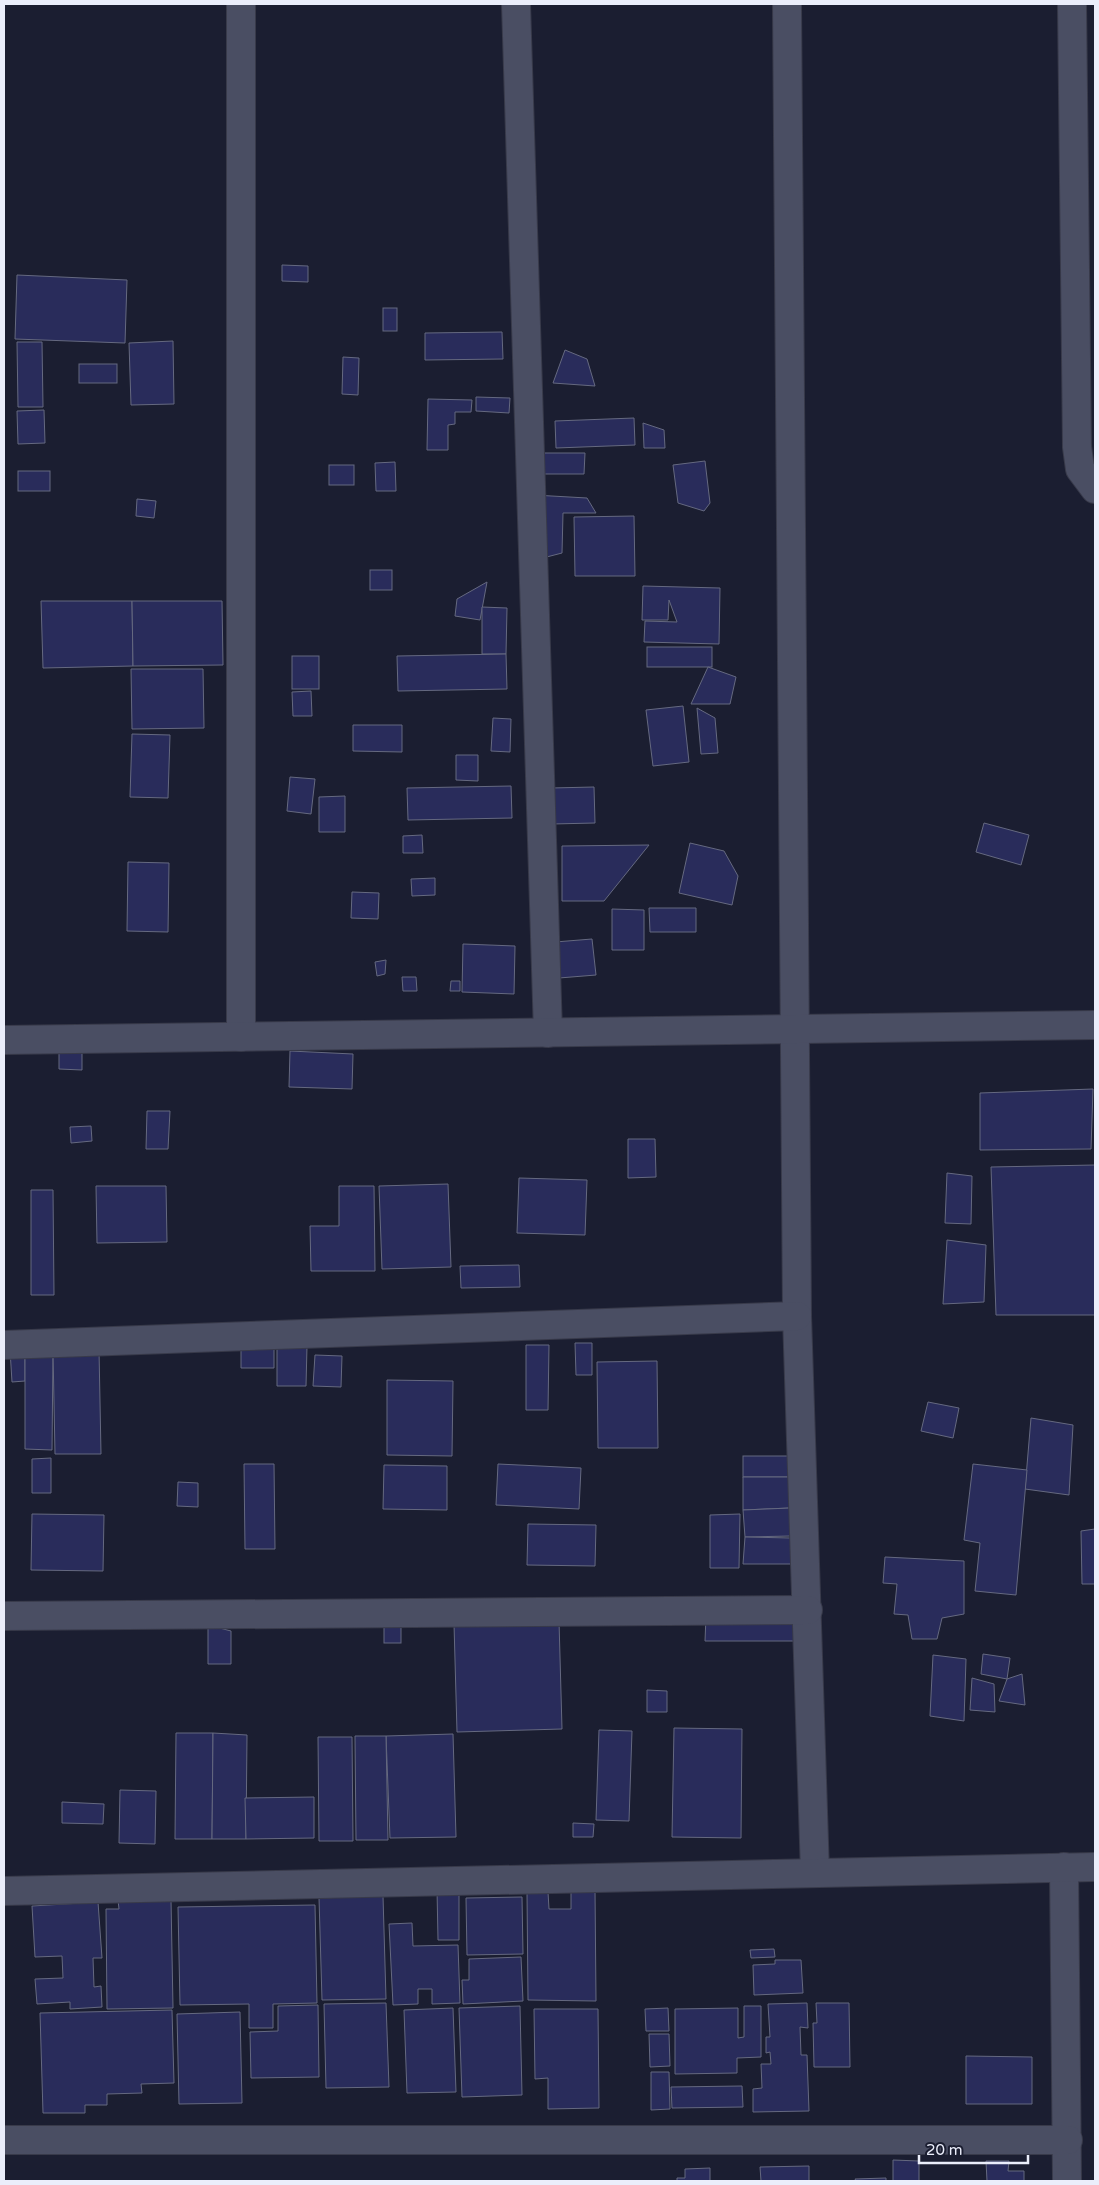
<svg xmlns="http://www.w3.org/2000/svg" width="1099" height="2185" font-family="'Varela Round',sans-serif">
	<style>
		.building { fill: #292c5b; stroke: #656980 }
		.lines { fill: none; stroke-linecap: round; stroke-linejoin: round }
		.minor-casing { stroke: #383a4a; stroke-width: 30 }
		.minor { stroke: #4a4e63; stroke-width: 28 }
	</style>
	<rect width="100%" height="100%" fill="#1b1e31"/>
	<g class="building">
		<polygon points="282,265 308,266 308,282 282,281"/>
		<polygon points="17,275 127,280 125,343 15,339"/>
		<rect x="383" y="308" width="14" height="23"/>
		<polygon points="502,332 503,359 425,360 425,333"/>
		<polygon points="173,341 174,404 131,405 129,343"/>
		<polygon points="17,342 42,342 43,407 18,407"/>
		<polygon points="565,350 587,359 595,386 553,383"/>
		<polygon points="343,357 359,358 358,395 342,394"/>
		<rect x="79" y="364" width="38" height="19"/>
		<polygon points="476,397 510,398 509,413 476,411"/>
		<polygon points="428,399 472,400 471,412 455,412 455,424 448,425 448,450 427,450"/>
		<polygon points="44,410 45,443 18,444 17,411"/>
		<polygon points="634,418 635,445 556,448 555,421"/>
		<polygon points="643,423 664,430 665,448 644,448"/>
		<polygon points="534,453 585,453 584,474 534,474"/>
		<polygon points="705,461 710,503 704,511 678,503 673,465"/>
		<polygon points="395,462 396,491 376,491 375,463"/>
		<rect x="329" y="465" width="25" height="20"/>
		<rect x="18" y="471" width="32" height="20"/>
		<polygon points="534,495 587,498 596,513 563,513 562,553 535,560"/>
		<polygon points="137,499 156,501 154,518 136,516"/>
		<polygon points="634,516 635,576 575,576 574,517"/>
		<rect x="370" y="570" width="22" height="20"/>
		<polygon points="487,582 480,620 455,616 457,599"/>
		<polygon points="643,586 720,588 719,644 644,642 645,621 677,622 669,600 668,620 642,620"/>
		<polygon points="41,601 132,601 133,666 43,668"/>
		<polygon points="132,601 222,601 223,665 133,666"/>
		<polygon points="482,607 507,608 506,654 482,654"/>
		<rect x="647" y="647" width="65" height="20"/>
		<polygon points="506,654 507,689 398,691 397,656"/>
		<rect x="292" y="656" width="27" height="33"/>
		<polygon points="708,667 736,677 730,704 691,704"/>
		<polygon points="131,669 203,669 204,728 132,729"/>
		<polygon points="311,691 312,716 293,716 292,692"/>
		<polygon points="683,706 689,762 653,766 646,710"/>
		<polygon points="697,708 715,718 718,753 701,754"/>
		<polygon points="493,718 511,719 510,752 491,751"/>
		<polygon points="353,725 402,725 402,752 353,751"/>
		<polygon points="132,734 170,735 168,798 130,797"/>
		<polygon points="456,755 478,755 478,781 456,780"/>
		<polygon points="290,777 315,779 311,814 287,811"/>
		<polygon points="511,786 512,818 408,820 407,788"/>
		<polygon points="594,787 595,823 552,824 551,788"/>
		<polygon points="345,796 345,832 319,832 319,797"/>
		<polygon points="984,823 1029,835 1021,865 976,852"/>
		<polygon points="422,835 423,853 403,853 403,836"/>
		<polygon points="690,843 724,851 738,876 732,905 679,893"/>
		<polygon points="649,845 604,901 562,901 562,846"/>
		<polygon points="128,862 169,863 168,932 127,931"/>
		<polygon points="435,878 435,895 412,896 411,879"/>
		<polygon points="352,892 379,893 378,919 351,918"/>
		<polygon points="649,908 696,908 696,932 650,932"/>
		<polygon points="612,909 644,910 644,950 612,950"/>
		<polygon points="592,939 596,975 559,978 555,942"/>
		<polygon points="463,944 515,946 514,994 462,992"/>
		<polygon points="386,960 385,974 377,976 375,962"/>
		<polygon points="402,977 416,977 417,991 403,991"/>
		<polygon points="451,981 460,981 460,991 450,991"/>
		<polygon points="59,1049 82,1049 82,1070 59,1069"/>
		<polygon points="290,1051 353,1054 352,1089 289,1087"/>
		<polygon points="1093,1089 1091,1149 980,1150 980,1093"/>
		<polygon points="147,1111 170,1111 168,1149 146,1149"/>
		<polygon points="91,1126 92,1141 71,1143 70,1127"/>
		<polygon points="628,1139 655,1139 656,1177 628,1178"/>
		<polygon points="1095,1165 1095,1315 996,1315 991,1167"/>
		<polygon points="947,1173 972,1176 971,1224 945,1223"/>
		<polygon points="519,1178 587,1180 585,1235 517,1233"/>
		<polygon points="448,1184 451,1267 382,1269 379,1186"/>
		<polygon points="96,1186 166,1186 167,1242 97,1243"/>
		<polygon points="339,1186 374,1186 375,1271 311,1271 310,1226 339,1226"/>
		<polygon points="31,1190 53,1190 54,1295 31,1295"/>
		<polygon points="947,1240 986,1245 984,1302 943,1304"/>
		<polygon points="519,1265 520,1287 461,1288 460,1266"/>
		<polygon points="575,1343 592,1343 592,1375 576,1375"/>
		<polygon points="241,1345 274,1346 274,1368 241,1368"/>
		<polygon points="277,1345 307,1346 306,1386 277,1386"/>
		<polygon points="526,1345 549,1345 548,1410 526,1410"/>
		<polygon points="10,1350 25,1350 25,1381 12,1382"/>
		<polygon points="25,1350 53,1351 52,1450 25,1449"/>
		<polygon points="99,1350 101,1454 55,1454 53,1351"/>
		<polygon points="315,1355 342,1356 341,1387 313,1386"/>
		<polygon points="657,1361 658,1448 598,1448 597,1362"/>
		<polygon points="387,1380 453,1381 452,1456 387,1455"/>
		<polygon points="928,1402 959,1408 953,1438 921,1431"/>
		<polygon points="1031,1418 1073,1425 1069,1495 1025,1489"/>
		<rect x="743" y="1456" width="47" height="21"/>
		<polygon points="51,1458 51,1493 32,1493 32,1459"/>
		<polygon points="244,1464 274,1464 275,1549 245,1549"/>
		<polygon points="498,1464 581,1468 579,1509 496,1505"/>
		<polygon points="973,1464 1027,1470 1016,1595 975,1591 980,1543 964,1540"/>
		<polygon points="384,1465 447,1466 447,1510 383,1509"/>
		<polygon points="743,1477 790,1477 790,1508 743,1510"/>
		<polygon points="178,1482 198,1483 198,1507 177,1506"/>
		<polygon points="790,1508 791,1536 745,1537 743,1510"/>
		<polygon points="32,1514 104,1515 103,1571 31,1570"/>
		<polygon points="740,1514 739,1568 710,1568 710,1515"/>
		<polygon points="528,1524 596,1525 595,1566 527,1565"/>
		<polygon points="1095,1529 1095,1584 1082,1584 1081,1531"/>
		<polygon points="745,1537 791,1538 791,1564 743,1564"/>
		<polygon points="885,1557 964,1561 964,1614 942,1618 937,1639 912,1639 908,1615 894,1614 897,1584 883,1583"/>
		<polygon points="706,1616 801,1616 801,1641 705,1641"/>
		<rect x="384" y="1621" width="17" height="22"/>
		<polygon points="559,1621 562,1729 457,1732 454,1624"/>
		<polygon points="208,1625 231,1631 231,1664 208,1664"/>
		<polygon points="983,1654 1010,1658 1007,1679 981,1674"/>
		<polygon points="933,1655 966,1659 964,1721 930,1716"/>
		<polygon points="1022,1674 1025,1705 999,1701 1007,1679"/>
		<polygon points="972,1678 994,1684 995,1712 970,1710"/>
		<polygon points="647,1690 667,1691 667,1712 647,1712"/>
		<polygon points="674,1728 742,1729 741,1838 672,1837"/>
		<polygon points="599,1730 632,1731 629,1821 596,1820"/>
		<polygon points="176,1733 213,1733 212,1839 175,1839"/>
		<polygon points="213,1733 247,1735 246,1839 212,1839"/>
		<polygon points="453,1734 456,1837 390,1838 386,1736"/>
		<polygon points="355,1736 386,1736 388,1840 356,1840"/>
		<polygon points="318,1737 352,1737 353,1841 319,1841"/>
		<polygon points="120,1790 156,1791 155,1844 119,1843"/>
		<polygon points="314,1797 314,1838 246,1839 245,1798"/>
		<polygon points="62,1802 104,1804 103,1824 62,1823"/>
		<polygon points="573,1823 594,1824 593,1837 573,1837"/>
		<polygon points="459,1888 459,1940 438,1940 437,1889"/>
		<polygon points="595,1889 596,2001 528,2000 527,1892 548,1892 549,1909 571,1909 571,1890"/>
		<polygon points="383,1896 386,1999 322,2000 319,1898"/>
		<polygon points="522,1897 523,1954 467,1955 466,1898"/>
		<polygon points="118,1900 171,1900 173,2008 107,2009 106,1909 119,1909"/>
		<polygon points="98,1902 102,1958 93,1958 94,1987 101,1986 102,2007 70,2009 70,2002 37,2004 35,1979 63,1978 62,1956 35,1957 32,1906"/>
		<polygon points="315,1905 317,2003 273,2004 273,2028 249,2028 249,2004 180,2005 178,1907"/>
		<polygon points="412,1923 413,1946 458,1945 460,2003 432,2004 432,1989 418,1989 418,2004 393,2005 389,1924"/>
		<polygon points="774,1949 775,1957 751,1958 750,1950"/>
		<polygon points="521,1957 523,2001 463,2004 462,1980 469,1980 469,1959"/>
		<polygon points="775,1960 801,1960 803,1993 754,1995 753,1965 775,1964"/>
		<polygon points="386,2003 389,2087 326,2088 324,2004"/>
		<polygon points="807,2003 808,2028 800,2027 801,2055 807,2055 809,2111 753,2112 753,2089 762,2088 761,2064 771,2064 770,2052 766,2053 766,2037 770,2037 768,2004"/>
		<polygon points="816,2003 849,2003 850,2067 814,2067 813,2023 817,2023"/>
		<polygon points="318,2005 319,2077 251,2078 250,2032 278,2031 278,2006"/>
		<polygon points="520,2006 522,2095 462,2097 459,2008"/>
		<polygon points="744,2006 761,2006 761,2057 737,2058 737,2073 675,2074 675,2009 738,2008 738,2038 744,2037"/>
		<polygon points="453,2008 456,2092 407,2093 404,2010"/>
		<polygon points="668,2008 669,2031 646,2031 645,2009"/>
		<polygon points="534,2009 598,2009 599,2108 548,2109 548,2078 535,2079"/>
		<polygon points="172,2010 174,2083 141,2084 142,2093 107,2094 107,2105 85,2105 85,2113 43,2113 40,2013"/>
		<polygon points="240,2012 242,2103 179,2104 177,2014"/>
		<polygon points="649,2034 669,2034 670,2066 650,2067"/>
		<polygon points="966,2056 1032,2057 1032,2104 966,2104"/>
		<polygon points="651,2072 669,2072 670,2109 651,2110"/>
		<polygon points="742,2086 743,2107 672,2108 671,2087"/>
		<polygon points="893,2160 919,2161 919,2181 893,2181"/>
		<polygon points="986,2161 1009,2161 1008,2171 1024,2171 1024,2181 987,2181"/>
		<polygon points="809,2166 809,2181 750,2181 761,2181 760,2167"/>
		<polygon points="710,2168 710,2181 677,2181 677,2178 685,2178 685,2169"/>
		<polygon points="886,2178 886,2181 856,2181 855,2179"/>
	</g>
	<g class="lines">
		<defs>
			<g id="minor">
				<polyline points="241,4 241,1037"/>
				<polyline points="516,4 548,1033"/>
				<polyline points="787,4 797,1316 815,1873"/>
				<polyline points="1072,4 1077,447 1080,469 1095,489"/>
				<polyline points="4,1040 1095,1025"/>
				<polyline points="4,1345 797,1316"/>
				<polyline points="4,1616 808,1610"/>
				<polyline points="1064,1867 1067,2181"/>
				<polyline points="4,1891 1095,1867"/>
				<polyline points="4,2140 1068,2140"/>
			</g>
		</defs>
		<use href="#minor" class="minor-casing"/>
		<use href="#minor" class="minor"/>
	</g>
	<rect width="1099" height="2185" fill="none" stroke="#ebeefb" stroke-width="10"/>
	<path d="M919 2155v8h109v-8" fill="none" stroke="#ebeefb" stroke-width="2.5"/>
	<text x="926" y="2155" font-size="15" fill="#ebeefb" stroke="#1b1e31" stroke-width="4" paint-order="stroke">20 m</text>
</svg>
